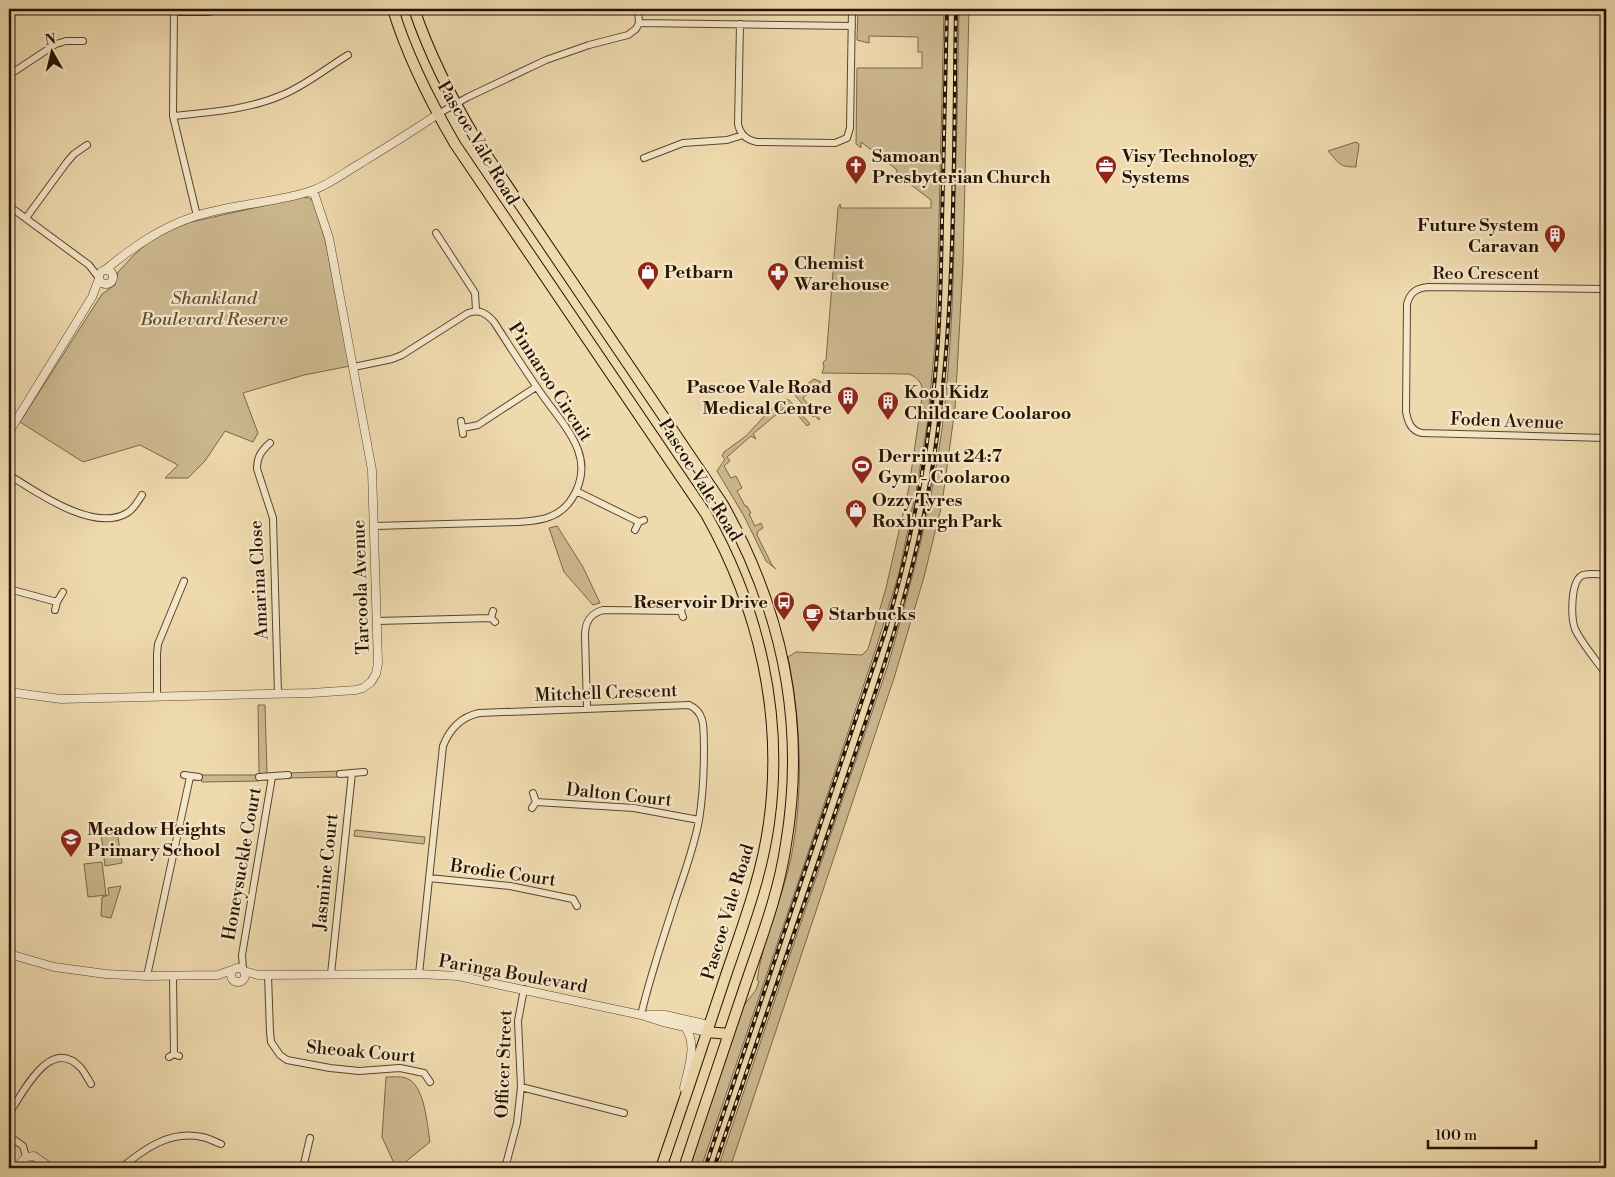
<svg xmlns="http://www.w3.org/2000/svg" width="1615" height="1177" font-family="'Libre Bodoni',serif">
<rect width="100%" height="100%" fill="#efdaae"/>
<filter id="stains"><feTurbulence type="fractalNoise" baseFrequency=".004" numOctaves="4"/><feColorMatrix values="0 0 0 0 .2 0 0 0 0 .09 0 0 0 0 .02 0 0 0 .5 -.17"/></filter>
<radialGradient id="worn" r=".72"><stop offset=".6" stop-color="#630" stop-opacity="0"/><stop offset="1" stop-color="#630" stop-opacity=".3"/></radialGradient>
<path fill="#cdb890" stroke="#7a6648" d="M858 9H944L938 264 935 344 927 425 917 486 899 573 877 645 804 865 701 1168H689L744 1005 756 990 759 981 757 980C763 938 782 900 791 858 804 792 801 723 788 657L796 652 862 655 868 649 886 588 909 487 923 390C921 382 917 377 909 374L822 373 824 367 823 362 826 360 838 208 840 204 841 208H931V200L898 175 896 169 861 142V148L856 144 857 68H922V52H918V37L869 36V43L857 40Z
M959 9H969L963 264 955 408 942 504 924 577 895 675 730 1168H718L888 665C910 588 931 510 942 429 952 350 954 270 955 191 957 130 958 69 959 9Z
M1356 142 1359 144C1359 152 1356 159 1356 167 1338 167 1339 163 1328 151Z
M303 197 309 198 313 201 325 239 350 366 304 375 243 393 258 433 253 442 225 431 205 461 188 478H165L178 465 140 445 83 462 20 422 102 294 115 285 118 272 134 255 151 240 171 229 191 222Z
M814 379 821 382 803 398 820 419 819 420 815 416 813 417 794 394Z
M785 399 789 400 810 424 807 426 792 408 787 411 784 408 753 434 756 439 751 436 727 457 730 461 724 466 731 478 736 476 742 488 737 491 745 506H747L751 513 749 514 755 526 761 523 763 528 758 531 757 535 772 565 776 569 766 561 744 516 717 471 725 459 722 456 724 452 746 436 769 411Z
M557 526 583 567 600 603 593 605 564 572 549 528Z
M258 705H265L267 773 262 777 259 772Z
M338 771 339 777 289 778V773Z
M199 775H259V781L202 782Z
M355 830 425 837 424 844 354 836Z
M117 831 122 863 105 866 101 833Z
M102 862 106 895 88 897 84 864Z
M121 886 111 918 101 916 102 897 109 895 108 888Z
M386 1077C392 1077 401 1076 406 1078 425 1084 427 1125 430 1142L404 1163H394L382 1137Z"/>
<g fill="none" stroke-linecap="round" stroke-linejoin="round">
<g stroke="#58452c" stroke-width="8">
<path id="minor" d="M174 9 173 116 197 216
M174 12H207L227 9
M639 23 852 26
M740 24 738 124C740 134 746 140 757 142L835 143 847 138 850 128 852 9
M9 75 56 44 66 41H83
M438 114 468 97 546 60 589 45 628 35 636 29 639 23 638 9
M173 116C210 112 248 110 282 95 303 87 328 67 348 55
M644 158 683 143 727 140 743 135
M9 206 89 265 99 278
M26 218 67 162 74 154 87 145
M436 233 475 293 476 310
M1606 289 1428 287C1417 288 1410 292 1407 304L1406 412C1408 422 1411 431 1422 433L1606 438
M354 367 392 359 402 355 468 313C480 309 486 313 494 322 510 347 526 372 543 396 555 413 571 431 578 450 588 476 574 508 549 517 539 521 529 521 519 522L374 526
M461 421 463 434
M463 428 478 425 536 387
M1606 438V415
M270 443C261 451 257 457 257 469L273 518 278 693
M9 475C36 492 94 533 127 513 134 509 138 501 142 495
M576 491 639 522
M635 530 639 522 644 520
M1606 575C1599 574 1590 573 1583 575 1570 580 1571 618 1575 629 1582 644 1597 661 1606 674
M9 589 57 602
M55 610 57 602 63 592
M493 611 491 618 495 622
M683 617 681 611 683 605
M377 621 491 618
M157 697V654L158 644 184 581
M587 708 585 636C585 623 589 614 603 610L681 611
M340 774 364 772
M184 775 199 777
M259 777 288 775
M533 793 536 802
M536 802 634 808 699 820
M532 808 536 802
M429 878 510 886 573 899
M573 899 577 906
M243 970 242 955 272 777
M331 974 352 773
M419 974 443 746C450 728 461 717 479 713L689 705C707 713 703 731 704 748 704 772 703 796 699 820 694 848 684 874 675 901 663 939 650 976 641 1015
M268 975 270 1032 271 1042 280 1055 287 1060 330 1068 359 1071 400 1068 424 1073 430 1082
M147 976 190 777
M173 976 174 1054
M169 1057 174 1054 179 1056
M521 1087 624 1113
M9 1113C24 1092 50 1035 81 1068 85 1073 88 1079 91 1084
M9 1136 23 1146 26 1157
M121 1168C144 1149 170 1130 202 1137 209 1138 215 1142 221 1144
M303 1168 310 1138
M505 1168 517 1123 521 1087 518 1021 524 989"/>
</g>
<g stroke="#58452c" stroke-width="9">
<path id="tertiary" d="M99 277a7 7 0 1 1 14 0a7 7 0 1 1-14 0Z
M105 270C133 247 161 227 196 216 233 204 274 203 311 191 329 185 345 172 361 163 387 147 413 131 438 114
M9 432 92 297 99 279
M9 692 61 699 311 693 356 690 363 688 371 682 376 674 378 663 372 470 329 238 313 190
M9 954 54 967 106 974 147 976 218 975 232 970
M231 975a7 7 0 1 1 14 0a7 7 0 1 1-14 0Z
M244 971 258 975 419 974 458 976 641 1015 663 1022 707 1032
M648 1015H665L709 1025
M684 1088C688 1069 698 1044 685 1027
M16 1168 26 1157 34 1156 51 1168"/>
</g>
<g stroke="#261300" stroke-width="12">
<path id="primary" d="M393 9C407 56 430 101 455 144L706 514C759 608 784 715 769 823 762 875 743 925 726 975 705 1039 683 1104 661 1168
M414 9C430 56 452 99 477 141L722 503C782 609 806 724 786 844 779 893 761 939 745 986 725 1046 704 1107 684 1168
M707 1032 729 1034"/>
</g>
<use href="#minor" stroke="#f5e7ca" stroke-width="6"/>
<use href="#tertiary" stroke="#f5e7ca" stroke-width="8"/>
<use href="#primary" stroke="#efdaae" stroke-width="10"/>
<g stroke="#261300" stroke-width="4">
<path id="rail" d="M705 1168 885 632C909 552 925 471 934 387 940 332 941 277 942 221 944 150 945 79 947 9
M714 1168C755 1047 797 926 838 804 873 700 910 596 929 488 957 330 953 168 956 9"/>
</g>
<use href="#rail" stroke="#f5e7ca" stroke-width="2" stroke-dasharray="5.5" stroke-linecap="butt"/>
</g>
<defs>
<g id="church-pin" transform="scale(1.125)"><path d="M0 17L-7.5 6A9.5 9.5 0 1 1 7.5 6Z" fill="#8f2418" stroke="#f5e7ca"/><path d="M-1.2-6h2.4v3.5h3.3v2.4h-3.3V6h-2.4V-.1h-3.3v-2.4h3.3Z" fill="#fff"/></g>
<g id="office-pin" transform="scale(1.125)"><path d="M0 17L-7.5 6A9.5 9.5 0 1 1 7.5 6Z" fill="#8f2418" stroke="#f5e7ca"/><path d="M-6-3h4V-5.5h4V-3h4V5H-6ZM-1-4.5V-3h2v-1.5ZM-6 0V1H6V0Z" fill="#fff"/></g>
<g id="building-pin" transform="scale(1.125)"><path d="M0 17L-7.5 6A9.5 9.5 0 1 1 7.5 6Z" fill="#8f2418" stroke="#f5e7ca"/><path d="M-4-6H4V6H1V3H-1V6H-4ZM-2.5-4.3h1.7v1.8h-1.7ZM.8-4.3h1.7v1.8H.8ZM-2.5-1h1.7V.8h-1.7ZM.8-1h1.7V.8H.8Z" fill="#fff"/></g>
<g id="shop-pin" transform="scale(1.125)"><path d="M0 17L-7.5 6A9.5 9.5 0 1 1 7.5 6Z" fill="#8f2418" stroke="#f5e7ca"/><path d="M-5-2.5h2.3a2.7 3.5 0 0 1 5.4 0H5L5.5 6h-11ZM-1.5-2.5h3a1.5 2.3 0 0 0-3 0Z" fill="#fff"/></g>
<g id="pharmacy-pin" transform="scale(1.125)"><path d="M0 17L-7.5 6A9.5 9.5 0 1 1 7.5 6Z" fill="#8f2418" stroke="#f5e7ca"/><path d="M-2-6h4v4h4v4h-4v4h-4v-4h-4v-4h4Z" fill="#fff"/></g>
<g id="stadium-pin" transform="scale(1.125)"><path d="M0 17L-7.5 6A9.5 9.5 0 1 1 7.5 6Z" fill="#8f2418" stroke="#f5e7ca"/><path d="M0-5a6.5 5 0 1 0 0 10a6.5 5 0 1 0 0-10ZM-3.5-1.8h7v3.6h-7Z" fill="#fff"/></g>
<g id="bus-pin" transform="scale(1.125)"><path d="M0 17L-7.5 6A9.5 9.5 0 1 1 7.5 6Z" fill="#8f2418" stroke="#f5e7ca"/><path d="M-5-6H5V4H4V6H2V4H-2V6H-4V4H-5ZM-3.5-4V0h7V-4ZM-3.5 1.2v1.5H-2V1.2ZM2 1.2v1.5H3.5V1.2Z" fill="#fff"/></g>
<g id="cafe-pin" transform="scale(1.125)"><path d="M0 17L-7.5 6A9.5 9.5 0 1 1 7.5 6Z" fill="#8f2418" stroke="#f5e7ca"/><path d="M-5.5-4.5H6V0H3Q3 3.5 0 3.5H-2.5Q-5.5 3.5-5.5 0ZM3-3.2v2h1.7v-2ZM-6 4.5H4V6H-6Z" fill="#fff"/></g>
<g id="school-pin" transform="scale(1.125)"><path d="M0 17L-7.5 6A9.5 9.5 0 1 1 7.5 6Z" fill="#8f2418" stroke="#f5e7ca"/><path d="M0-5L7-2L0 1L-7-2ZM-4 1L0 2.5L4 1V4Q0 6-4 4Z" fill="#fff"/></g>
</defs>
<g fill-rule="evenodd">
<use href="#church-pin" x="856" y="166"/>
<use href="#office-pin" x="1106" y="166"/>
<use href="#building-pin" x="1555" y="235"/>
<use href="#shop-pin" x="648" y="272"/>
<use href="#pharmacy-pin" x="778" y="273"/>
<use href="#building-pin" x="848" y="397"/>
<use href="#building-pin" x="888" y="402"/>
<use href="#stadium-pin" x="862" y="466"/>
<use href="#shop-pin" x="856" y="510"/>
<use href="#bus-pin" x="784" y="602"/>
<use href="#cafe-pin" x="813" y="614"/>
<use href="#school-pin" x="71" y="839"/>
</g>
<g text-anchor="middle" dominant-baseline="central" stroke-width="4.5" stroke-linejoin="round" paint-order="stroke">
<g font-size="18" fill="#261300" stroke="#f5e7ca">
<text transform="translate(478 143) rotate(59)">Pascoe Vale Road</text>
<text x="1486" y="273">Reo Crescent</text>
<text transform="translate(550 382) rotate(57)">Pinnaroo Circuit</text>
<text transform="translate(1507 421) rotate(2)">Foden Avenue</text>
<text transform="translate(700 480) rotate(58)">Pascoe Vale Road</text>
<text transform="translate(259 580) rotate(-93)">Amarina Close</text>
<text transform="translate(361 587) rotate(-92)">Tarcoola Avenue</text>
<text transform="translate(606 693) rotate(-2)">Mitchell Crescent</text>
<text transform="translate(619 795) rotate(6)">Dalton Court</text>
<text transform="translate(242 864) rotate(-80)">Honeysuckle Court</text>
<text transform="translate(326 872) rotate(-84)">Jasmine Court</text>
<text transform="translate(503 873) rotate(8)">Brodie Court</text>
<text transform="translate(728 912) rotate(-73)">Pascoe Vale Road</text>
<text transform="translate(513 974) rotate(10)">Paringa Boulevard</text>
<text transform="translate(361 1052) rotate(5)">Sheoak Court</text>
<text transform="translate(504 1064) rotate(-88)">Officer Street</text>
</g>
<g font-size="18" font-weight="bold" fill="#261300" stroke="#f5e7ca" text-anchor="start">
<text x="872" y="156">Samoan<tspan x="872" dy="21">Presbyterian Church</tspan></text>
<text x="1122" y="156">Visy Technology<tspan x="1122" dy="21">Systems</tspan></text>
<text x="1539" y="225" text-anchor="end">Future System<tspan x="1539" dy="21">Caravan</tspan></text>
<text x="794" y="263">Chemist<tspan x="794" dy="21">Warehouse</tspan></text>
<text x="664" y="272">Petbarn</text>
<text x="832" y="387" text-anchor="end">Pascoe Vale Road<tspan x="832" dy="21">Medical Centre</tspan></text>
<text x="904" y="392">Kool Kidz<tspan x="904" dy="21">Childcare Coolaroo</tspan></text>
<text x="878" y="456">Derrimut 24:7<tspan x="878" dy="21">Gym - Coolaroo</tspan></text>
<text x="872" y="500">Ozzy Tyres<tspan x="872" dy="21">Roxburgh Park</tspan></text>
<text x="768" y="602" text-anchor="end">Reservoir Drive</text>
<text x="829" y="614">Starbucks</text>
<text x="87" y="829">Meadow Heights<tspan x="87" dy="21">Primary School</tspan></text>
</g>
<g font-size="18" font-style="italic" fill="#604d32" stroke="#f5e7ca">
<text x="214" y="298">Shankland<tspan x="214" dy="21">Boulevard Reserve</tspan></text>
</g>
</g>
<rect width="1615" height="1177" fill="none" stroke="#efdaae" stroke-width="30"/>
<rect x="10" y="10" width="1595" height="1157" fill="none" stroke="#261300" stroke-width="2.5"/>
<rect x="15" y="15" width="1585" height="1147" fill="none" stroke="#261300"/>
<g transform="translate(52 52) rotate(352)" stroke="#f5e7ca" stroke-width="4" paint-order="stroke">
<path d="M0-4L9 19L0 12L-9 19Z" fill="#261300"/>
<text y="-8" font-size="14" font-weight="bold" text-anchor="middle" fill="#261300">N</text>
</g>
<path d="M1428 1140v8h108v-8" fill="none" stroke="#261300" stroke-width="2.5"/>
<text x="1435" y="1140" font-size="15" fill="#261300" stroke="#f5e7ca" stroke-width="4" paint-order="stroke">100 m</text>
<rect width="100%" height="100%" filter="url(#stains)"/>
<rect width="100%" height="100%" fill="url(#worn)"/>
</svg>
